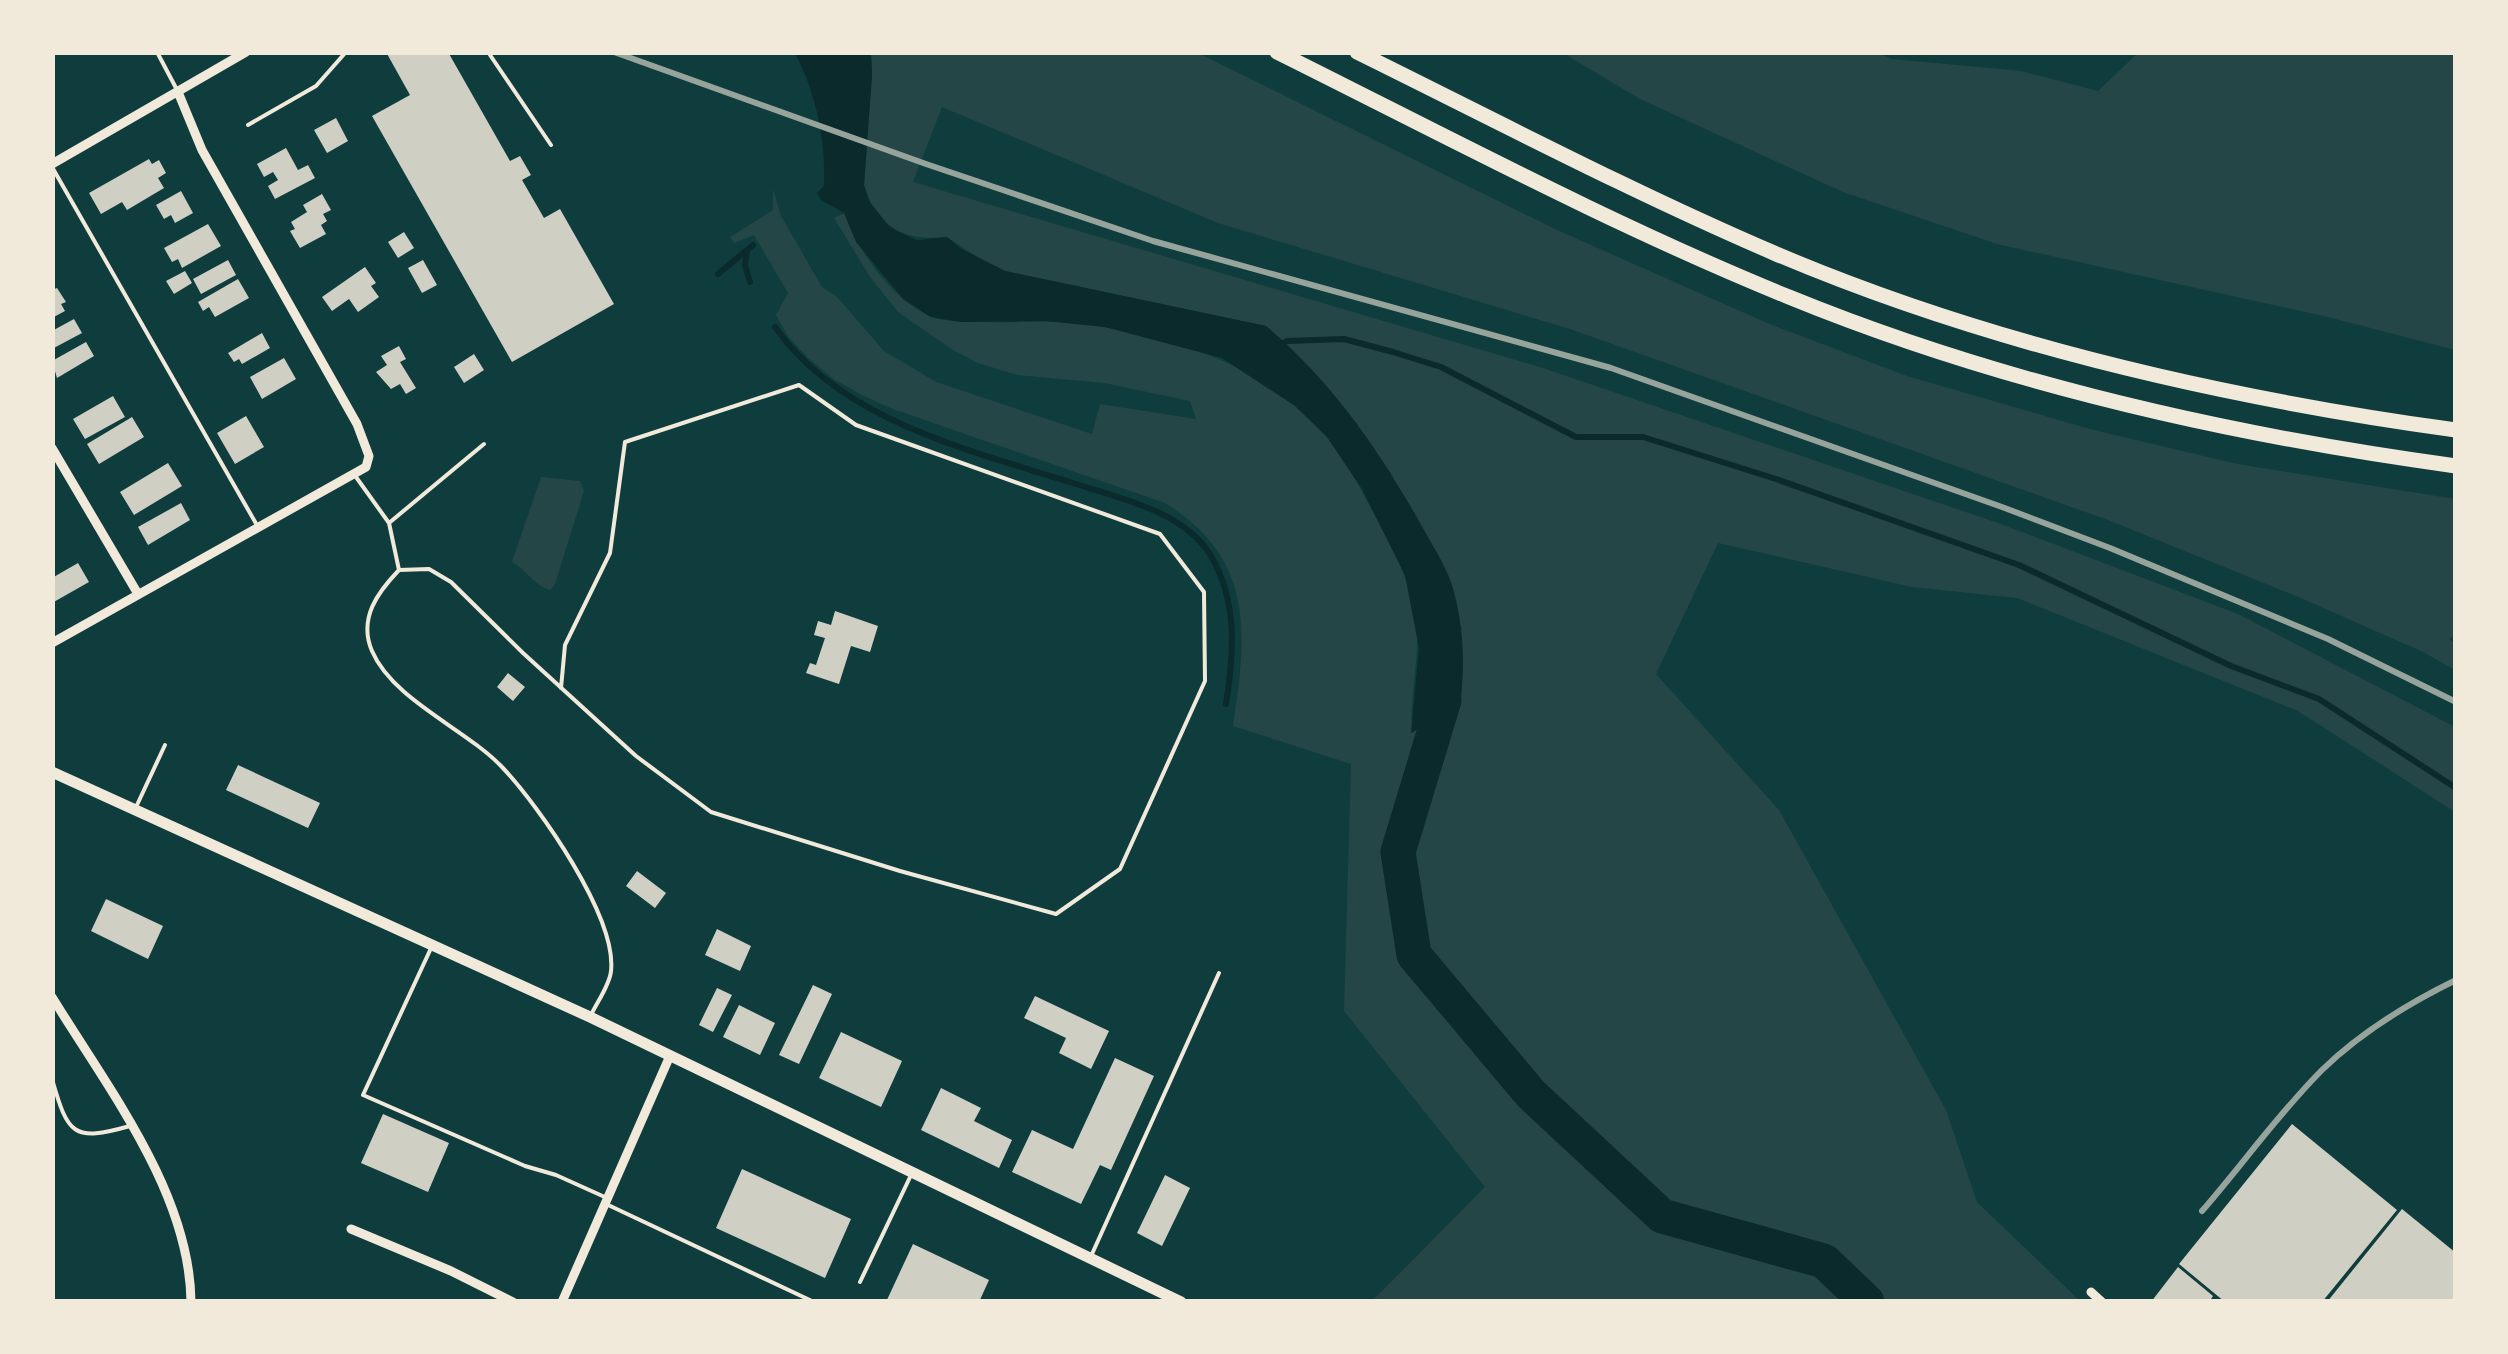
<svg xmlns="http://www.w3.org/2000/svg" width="2508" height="1354" font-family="'Space Grotesk',sans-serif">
<rect width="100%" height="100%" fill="#0f3d3e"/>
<path fill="#244646" d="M871 53H1198L1555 229 1767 323 1907 376 2090 429 2237 464 2455 499 2456 635 2449 639 2455 643V670L2423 652 2301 598 2108 520 1570 329 1218 223 942 107 913 182 1543 368 2001 524 2238 614 2455 727V812L2298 711 2017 598 1912 587 1718 543 1656 674 1779 810 1946 1110 1977 1202 2080 1301H1372L1485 1187 1344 1011 1351 764 1233 726C1247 633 1255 559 1165 503L893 409 864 396 835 380 808 358 788 336 776 315 788 293 754 235 734 243 730 237 773 210V189L781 216 822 287 837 297 884 351 936 382 1092 434 1100 404 1196 419 1190 401 1104 383 1017 375 978 363 953 350 898 312 870 277 834 218 845 213C859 253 890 296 929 316 951 327 1039 319 1071 323 1162 332 1268 364 1327 437 1348 463 1363 493 1378 522 1393 551 1409 579 1415 612 1422 653 1409 692 1412 732L1462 628 1266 326 1005 271 977 257 947 237C904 241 878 229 864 185L872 75Z
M1563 53H1878L1892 59 2021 71 2098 91 2138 53H2455V350L2328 317 1997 244 1843 192 1640 99Z
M541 477 580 481 584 491 555 584 550 590C534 586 527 570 512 562Z"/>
<path fill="#0a2a2b" d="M795 53H871L872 75 864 185 869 201 888 225 899 232 917 240 947 237 960 248 1005 271 1266 326C1333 382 1382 454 1424 530 1435 550 1449 571 1454 592 1464 630 1465 667 1460 706L1411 733 1419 648 1405 575 1362 489 1327 437 1295 406 1222 358 1105 327 1045 321 961 322 931 317 903 299 856 242 844 213 821 200 817 193 824 186C826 140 816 93 795 53Z"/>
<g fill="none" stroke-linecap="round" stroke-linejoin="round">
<path stroke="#0a2a2b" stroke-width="6" d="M747 250 745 265 750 282
M718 274 753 245
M775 327C841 421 969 450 1073 483 1119 498 1184 511 1211 556 1238 602 1234 654 1226 704
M1280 345 1287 341 1344 339 1393 352 1441 367 1576 437H1643L1776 479 2019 565 2231 666 2319 699 2456 788"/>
<path stroke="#0a2a2b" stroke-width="35" d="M1441 673 1444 700 1398 852 1414 955 1531 1094 1662 1216 1824 1261 1867 1302"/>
</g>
<path fill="#cfcfc3" d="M386 52H448L510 161 520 156 531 175 522 180 544 218 560 209 614 304 512 362 372 116 410 95Z
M336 118 348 141 327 153 314 130Z
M286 148 298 170 308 165 315 178 275 199 268 186 278 180 273 172 264 177 257 164Z
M149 159 152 164 159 160 166 173 158 178 164 188 127 210 122 202 101 214 89 193Z
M181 191 193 213 175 223 171 215 164 219 156 205Z
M322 194 331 210 323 214 327 221 321 225 326 234 300 248 290 231 295 229 291 222 307 212 303 205Z
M208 224 221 246 182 268 178 259 172 262 164 248Z
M404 232 414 248 398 258 388 242Z
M228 260 236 275 201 294 193 279Z
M423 260 437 285 422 293 408 268Z
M365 267 376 283 371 286 379 297 358 312 349 299 332 311 322 297Z
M185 271 192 283 174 294 166 281Z
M238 279 249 298 215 317 209 307 203 311 198 302Z
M57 288 66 302 61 304 65 311 52 318V290Z
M74 319 82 333 52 349V331Z
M262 333 270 348 242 364 239 359 234 362 228 353Z
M86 342 94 356 57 378 52 361Z
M399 346 406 359 400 362 416 388 406 394 400 384 391 389 376 372 387 365 381 356Z
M474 354 484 370 464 383 454 367Z
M284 358 296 379 262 399 250 377Z
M113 396 125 417 85 439 73 419Z
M246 416 264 447 235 464 217 433Z
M132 417 144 437 99 464 87 444Z
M168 463 182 486 134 515 120 492Z
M181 503 190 520 148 545 138 527Z
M78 563 89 582 52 603V578Z
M835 611 878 626 870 652 851 646 839 684 806 673 810 663 816 665 825 638 814 635 818 621 831 625Z
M508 673 525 687 513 701 497 687Z
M238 765 320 803 308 828 226 790Z
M637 871 666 893 655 908 626 886Z
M106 899 163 926 148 959 91 931Z
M717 929 751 946 740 971 705 955Z
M813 985 832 994 799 1064 779 1055Z
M717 988 732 995 713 1032 699 1025Z
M1035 996 1109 1031 1091 1069 1059 1053 1066 1038 1024 1018Z
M739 1005 775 1023 760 1055 723 1037Z
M841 1032 902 1061 881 1107 819 1078Z
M1115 1058 1154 1076 1111 1170 1100 1165 1081 1204 1012 1172 1032 1130 1073 1149Z
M941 1088 981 1108 974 1121 1012 1140 999 1168 921 1130Z
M383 1114 449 1143 428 1192 361 1163Z
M2292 1124 2397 1210 2322 1302H2225L2179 1264Z
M742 1169 851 1219 825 1278 716 1228Z
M1165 1175 1190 1188 1162 1246 1137 1233Z
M2402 1209 2456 1253V1302H2327Z
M913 1244 989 1280 979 1302H886Z
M2178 1267 2213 1296 2209 1302H2151Z"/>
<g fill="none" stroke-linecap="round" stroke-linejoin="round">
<path stroke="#f1e9da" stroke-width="4" d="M157 52 176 88
M488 52 551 145
M248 125 316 86 346 52
M52 167 258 527
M356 477 389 523 399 570
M389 523 484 444
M561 688 565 645 610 553 625 442 799 385 856 425 1160 534 1204 592 1205 681 1120 869 1056 914 900 871 711 812 636 756 523 653 451 582 429 569 399 570C378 592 358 618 372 651 393 700 466 729 502 767 539 806 617 917 611 971 610 984 598 1001 592 1013
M137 805 165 745
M432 946 363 1095 525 1166 556 1175 607 1198
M52 1079C68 1135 73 1142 130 1126
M606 1204 814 1302
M1092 1254 1219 973
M860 1282 912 1173"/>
<path stroke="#f1e9da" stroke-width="9" d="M52 164 246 52
M52 448 138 594
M52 643 366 467 369 456 357 424 202 150 178 92
M52 997C107 1087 190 1193 191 1302
M351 1229 451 1271 513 1302
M2091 1292 2102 1302
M562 1302 669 1058"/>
<path stroke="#f1e9da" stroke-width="11" d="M52 772 590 1017 1181 1302"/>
<path stroke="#f1e9da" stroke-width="15" d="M1277 52C1446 136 1614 226 1789 297 2002 384 2228 435 2456 466
M1357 52C1495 120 1632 192 1774 253 1990 345 2223 398 2456 430"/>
<path stroke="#97a49c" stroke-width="6" d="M614 52 926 164 1153 241 1611 368 2002 507 2110 548 2328 639 2456 702
M2202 1211C2242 1165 2279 1113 2322 1070 2361 1032 2407 1004 2456 980"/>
</g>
<rect width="2508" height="1354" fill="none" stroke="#f1e9da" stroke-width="110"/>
</svg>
